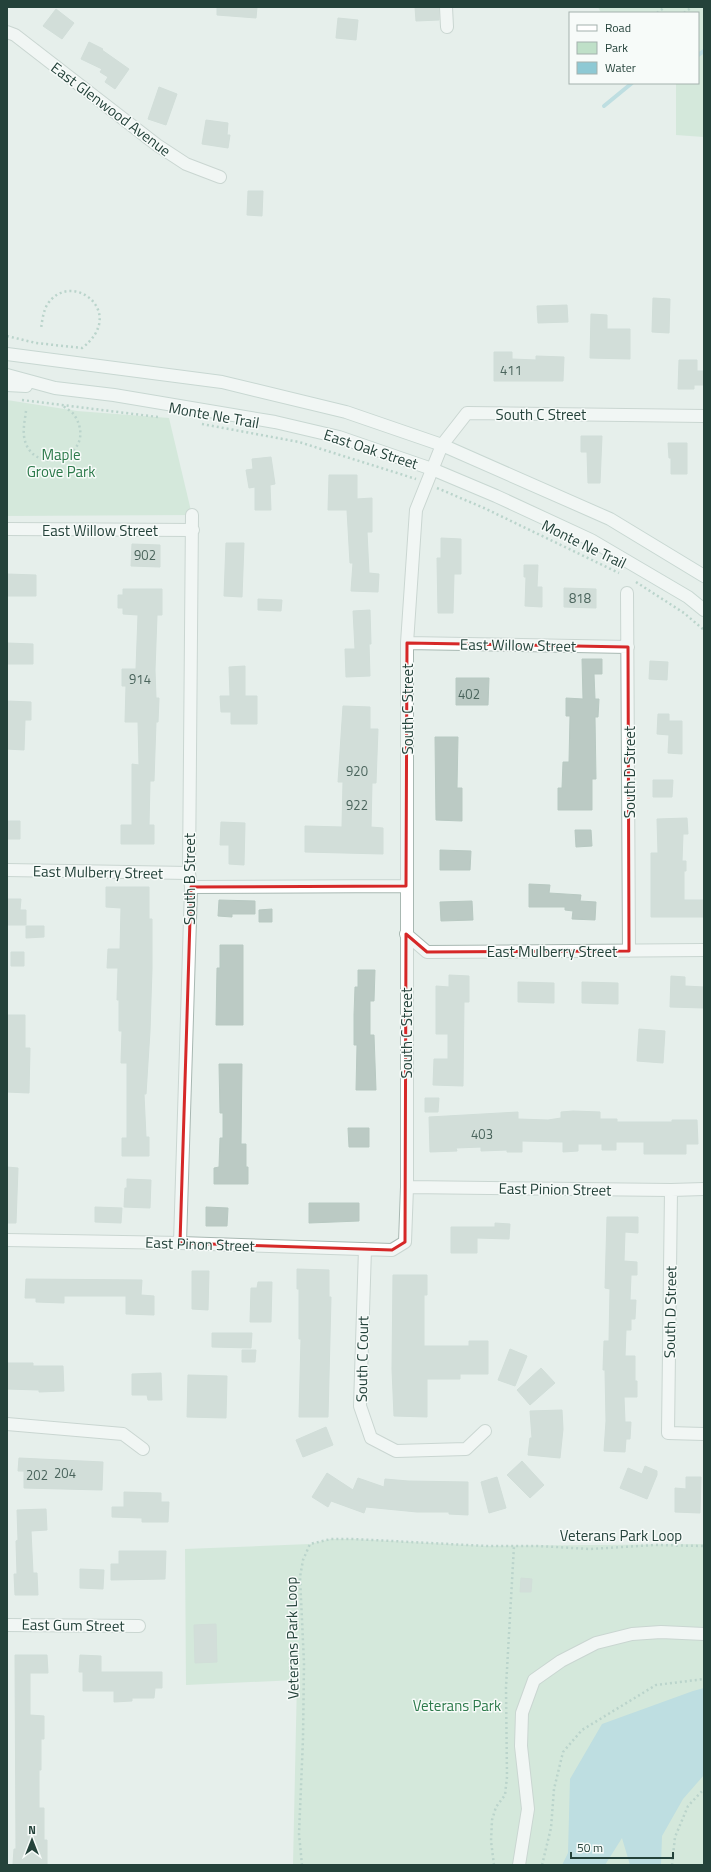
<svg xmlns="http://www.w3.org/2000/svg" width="711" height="1872" font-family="'Titillium Web',sans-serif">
<rect width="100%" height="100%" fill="#e6efeb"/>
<path fill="#bfe0c8" d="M598 7H704V137L676 135V83H698V13H601Z
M7 400 77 411 169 418 192 515 7 516Z
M331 1539H353L487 1546 704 1544V1865H293L297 1680 186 1685 185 1549 310 1544Z"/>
<path fill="#8ec9d4" d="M704 1688V1775L683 1799 662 1836 661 1865H630L622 1838 605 1865H562L568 1853 570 1779 602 1724 693 1691Z"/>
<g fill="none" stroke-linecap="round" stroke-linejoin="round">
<path stroke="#8ec9d4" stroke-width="4" d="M698 55 704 51
M604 106 632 83"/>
</g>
<path fill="#bbcac4" stroke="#b8c9c2" d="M217 7H257L256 18 217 15Z
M415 7H439V20L416 21Z
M56 9 74 23 62 39 43 26Z
M338 18 358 20 356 40 336 38Z
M89 42 103 49 102 50 129 69 115 89 105 82 108 77 100 72 102 69 81 59Z
M159 87 177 94 166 125 148 119Z
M206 120 228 123 227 135H230L228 148 202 144Z
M248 191H263L262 216 247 215Z
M653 298 670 299 669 333 652 332Z
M567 305 568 322 538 323 537 306Z
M591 314 607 315V329H630V359L590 358Z
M494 352H512V359L536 360V356L564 357 563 381H494Z
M679 360H697V371H704V385H694V389H678Z
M581 436H602L600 483H588L587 452H581Z
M668 443H687V474H671V458H669Z
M271 457 275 484 270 485 271 510H255V487L249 488 246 470 253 469 252 459Z
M329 475H357V499L372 498V532H367L369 573 379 574 378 592 351 591 353 563H350L347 510H328Z
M441 538 461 539V574H454L453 613H438L437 558H441Z
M226 543H244L242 597 224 596Z
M132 544 160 545V567L131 566Z
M524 565H538L537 587H542V607L525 606 526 577H524Z
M7 574 36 575V596H7Z
M564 588 596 589V608L564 607Z
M123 589H162V615H157L155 670 156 698H159L158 722H156L154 781H150L149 825H154V844H121V825H132V764L139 765 138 722H125L126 686H122V669H136L138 615 123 614V608H118V595H123Z
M258 599 282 600 281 611 258 610Z
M370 610 371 644H369L370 676 346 677 345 649H355L353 611Z
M7 643 33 644V664H7Z
M582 659H602V674H594L595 699H599L598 717H595L596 779H592V810H558V788H562L563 762H569L570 716H566V698L583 699Z
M650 661 668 662 667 680 649 679Z
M245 666V696H257V724H231V712H221L220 696H230L229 667Z
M456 678H489L488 705H456Z
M7 701 31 702V720H25L24 750 7 749Z
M343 706 370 707V729H378L376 783H372L371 827 383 828V854L305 852V826L342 827 343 782H338Z
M658 714H669V721H682V754L668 753 669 735 657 734Z
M435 737H458L457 788H462V821L436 820Z
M653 780H673L672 797H653Z
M687 818 688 834H683L682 861H686V871H684V900H704V917H651V853H658L657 819Z
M7 821H20V839H7Z
M221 822 245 823 244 865 229 864V845H220Z
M575 830H591L592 846 576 847Z
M440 850 471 851 470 870H440Z
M529 884 550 885 549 893 581 895 580 901 596 902 595 920 572 919 573 911 565 910V907H529Z
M106 887H149V919H152V969L150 1031 146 1094H144L146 1137H149V1156H122V1138H127V1063H121L122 1031H119V1000H117L118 968H107L108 949H120L121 908 106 907Z
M7 899H21L20 910H26V925H7Z
M219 900 255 901V914H232V917L218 916Z
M472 901 473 920 441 921 440 902Z
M272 909V922H259V910Z
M26 926H44V937L26 938Z
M220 945H243V1025H216L217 968H220Z
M11 952H24V966H11Z
M358 970H375L374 1001H370V1035H374L376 1090H356L357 1045H354V1015L355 987H358Z
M449 975 469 976V1002H464L463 1086 433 1085 434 1059H448V1034H436V986L449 987Z
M671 976 685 977V986L704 987V1008L670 1007Z
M518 982 554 983V1003L518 1002Z
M582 982 618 983V1004L582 1003Z
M7 1015H25V1048H30L29 1093 7 1092Z
M639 1029 665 1031 663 1063 637 1061Z
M219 1064H242L241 1144H246V1167H248V1184H214V1168L219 1167 220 1138H223V1113H220Z
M425 1098H439L438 1112H425Z
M573 1111 600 1112V1119H617V1122H672V1120H697L698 1144H686V1154H644V1142H616V1150H602V1144H578V1151L563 1152V1142L522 1141V1152H507V1150L481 1151V1147L456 1148 457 1151 430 1152 429 1117 518 1112V1119L548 1120 561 1118V1112Z
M348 1128H369V1147H349Z
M7 1167 18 1168 16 1223H7Z
M127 1179 151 1180 150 1208 124 1207 125 1188H127Z
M309 1203H359V1221L309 1223Z
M95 1207 122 1208 121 1223 95 1222Z
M206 1207 228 1208 227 1226H206Z
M607 1217H638V1233L625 1232 624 1261 637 1262V1275H631L630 1300H636L635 1319H631V1330H626L625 1356H635V1381H637V1397H624L625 1422H631L630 1439H626L625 1452 604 1451 606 1421 605 1370H603L604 1341H609L610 1289 605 1288Z
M495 1223 510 1224 509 1239 477 1238V1253H451V1227H495Z
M297 1269 329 1270V1297H331L328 1417H299L301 1339H299V1289H297Z
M192 1271H209L208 1310 192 1309Z
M393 1275H427V1295H424V1346H469V1341H488V1374H460V1379H427V1417L394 1416 392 1369Z
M26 1279 142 1280 141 1295 154 1296V1315L126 1314V1296H64V1303L36 1302V1298H25Z
M258 1282H272L271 1322H250L251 1288H257Z
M212 1333H252L251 1348 212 1347Z
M510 1349 527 1356 515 1386 498 1380Z
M242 1350H256L255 1362H242Z
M7 1363H33V1366H63L64 1391 39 1392V1390L7 1389Z
M541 1368 555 1383 530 1405 517 1390Z
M161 1373 162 1400H148L147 1395H132V1374Z
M188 1375 227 1376 226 1418 187 1417Z
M562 1410 563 1429 560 1458 528 1455 530 1438H532L530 1411Z
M326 1427 333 1445 303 1457 296 1440Z
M19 1458 103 1462 102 1490 24 1488V1471H18Z
M522 1461 544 1485 530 1498 507 1475Z
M645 1466 657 1471V1475L647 1499 620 1488 628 1468 642 1474Z
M327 1473 353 1490 358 1478 384 1487 385 1479 408 1481 468 1482V1515L449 1514V1512H417L366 1507 364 1513 331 1501 328 1507 312 1497Z
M497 1477 506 1508 489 1513 481 1482Z
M686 1477H701L700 1513 675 1512V1488L686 1489Z
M124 1492 161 1493V1502H169L168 1522H142V1518L112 1517V1507H124Z
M46 1509 47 1530 31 1531 33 1573H37L38 1595H15L14 1574H17L16 1541 18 1540 17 1510Z
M119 1551H166L165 1579 111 1580V1564H119Z
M80 1569 104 1570 103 1589 80 1588Z
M521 1578 532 1579 531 1592H520Z
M216 1624 217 1662 195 1663 194 1625Z
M15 1655H47L48 1673H30V1715L44 1716V1739H41V1770H39V1808H44V1840H47V1864H13L14 1849H16Z
M80 1655 101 1656V1672H162V1688H155L154 1698H132V1701L114 1702V1691H83V1672H79Z"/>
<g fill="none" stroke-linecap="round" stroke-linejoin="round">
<g stroke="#a8b8b2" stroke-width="14">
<path id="street" d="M446 7 447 27
M7 32 15 35 157 145 186 164 220 177
M7 529 193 530
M627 593 629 951
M407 643 628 647
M7 870 189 873
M191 887 406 886
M406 934 427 952 704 950
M407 1187 671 1190 704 1189
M671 1190 668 1433 704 1434
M7 1240 180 1243 392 1250 405 1242 407 1187V643L416 510 442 445 467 413 704 416
M180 1243 191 887 189 873 192 515
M365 1249 360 1406 371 1438 396 1451 466 1449 485 1431
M7 1424 123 1434 143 1449
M7 1625 139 1626
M519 1865 528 1809 521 1746 522 1713 534 1680 561 1661 596 1643 632 1634 661 1632 704 1634"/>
</g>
<g stroke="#a4bbb3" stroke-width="14">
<path id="secondary" d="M7 354 222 382 346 412 442 445 610 519 704 576
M7 375 55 388 114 395 275 422 339 437 432 469 496 496 591 540 688 597 704 610
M7 385 26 386"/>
</g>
<path stroke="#86b3a5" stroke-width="2.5" stroke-dasharray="2 3" stroke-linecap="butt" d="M657 13 665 7
M684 13 692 7
M7 336 36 343 82 348C129 312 70 268 47 305 43 312 42 322 41 329
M22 400 158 417
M26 411C25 419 23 428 24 436 30 480 100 458 75 416 73 412 67 409 63 406
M202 424 299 442 416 479
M437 488 484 508 619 573
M636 582 684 613 704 630
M302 1865 299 1834 303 1739 304 1663 300 1577 303 1560 310 1544 331 1539H353L487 1546H539L590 1549 655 1545 704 1546
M494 1865 491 1841 492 1820 496 1807 505 1795 507 1777 506 1687 514 1546
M542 1865 551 1828 554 1789 563 1752 582 1730 656 1685 704 1679
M672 1865 675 1837 688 1806 704 1789"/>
<use href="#street" stroke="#fff" stroke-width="12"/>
<use href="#secondary" stroke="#fff" stroke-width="12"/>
</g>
<path d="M0 0H711V1872H0ZM407 643 628 647 629 951 427 952 406 934 405 1242 392 1250 180 1243 191 887 406 886Z" fill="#e6efeb" fill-opacity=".55" fill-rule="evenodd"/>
<path fill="none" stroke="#d62828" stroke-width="3" stroke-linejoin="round" d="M407 643 628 647 629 951 427 952 406 934 405 1242 392 1250 180 1243 191 887 406 886Z"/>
<g text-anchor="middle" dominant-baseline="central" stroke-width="3" stroke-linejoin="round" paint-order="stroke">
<g font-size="13" fill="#4a645c">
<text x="511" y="370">411</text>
<text x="145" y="555">902</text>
<text x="580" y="598">818</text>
<text x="140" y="679">914</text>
<text x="469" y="694">402</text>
<text x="357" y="771">920</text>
<text x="357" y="805">922</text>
<text x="482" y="1134">403</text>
<text x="65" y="1473">204</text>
<text x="37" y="1475">202</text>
</g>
<g font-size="15" fill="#24423a" stroke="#f7fbf9">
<text transform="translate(111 109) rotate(37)">East Glenwood Avenue</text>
<text x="541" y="414">South C Street</text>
<text transform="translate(214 415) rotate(10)">Monte Ne Trail</text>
<text transform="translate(371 449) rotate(18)">East Oak Street</text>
<text x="100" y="530">East Willow Street</text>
<text transform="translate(584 544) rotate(26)">Monte Ne Trail</text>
<text transform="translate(518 645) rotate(1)">East Willow Street</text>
<text transform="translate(407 709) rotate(-90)">South C Street</text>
<text transform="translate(629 772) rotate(-90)">South D Street</text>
<text transform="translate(98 872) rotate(1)">East Mulberry Street</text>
<text transform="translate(189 879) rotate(-90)">South B Street</text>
<text x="552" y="951">East Mulberry Street</text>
<text transform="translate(406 1033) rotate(-90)">South C Street</text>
<text transform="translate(555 1189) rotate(1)">East Pinion Street</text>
<text transform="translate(200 1244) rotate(2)">East Pinon Street</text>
<text transform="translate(670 1312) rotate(-89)">South D Street</text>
<text transform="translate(362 1359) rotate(-89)">South C Court</text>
<text x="621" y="1535">Veterans Park Loop</text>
<text transform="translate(73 1625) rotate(1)">East Gum Street</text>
<text transform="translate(292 1638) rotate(-91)">Veterans Park Loop</text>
</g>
<g font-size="15" fill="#2d7a4b" stroke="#f7fbf9">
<text x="61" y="454">Maple<tspan x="61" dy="17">Grove Park</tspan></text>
<text x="457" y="1705">Veterans Park</text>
</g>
</g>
<rect width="711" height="1872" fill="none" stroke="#24423a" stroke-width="16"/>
<rect x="569" y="12" width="130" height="72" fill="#f7fbf9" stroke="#a3b1ad"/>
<rect x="577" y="25" width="20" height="6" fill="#ffffff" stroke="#a3b1ad"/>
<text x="605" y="32" font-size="12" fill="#24423a">Road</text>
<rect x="577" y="42" width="20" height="12" fill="#bfe0c8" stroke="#a3b1ad"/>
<text x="605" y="52" font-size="12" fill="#24423a">Park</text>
<rect x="577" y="62" width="20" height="12" fill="#8ec9d4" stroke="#a3b1ad"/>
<text x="605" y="72" font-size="12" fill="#24423a">Water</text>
<g transform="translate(32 1840)" stroke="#f7fbf9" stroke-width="3" paint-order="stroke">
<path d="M0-3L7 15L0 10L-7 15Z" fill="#24423a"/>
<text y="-6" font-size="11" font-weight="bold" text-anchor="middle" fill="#24423a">N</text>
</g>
<path d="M571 1852v6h102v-6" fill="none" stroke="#24423a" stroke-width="2"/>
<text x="577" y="1852" font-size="12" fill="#24423a" stroke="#f7fbf9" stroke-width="3" paint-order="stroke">50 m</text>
</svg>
